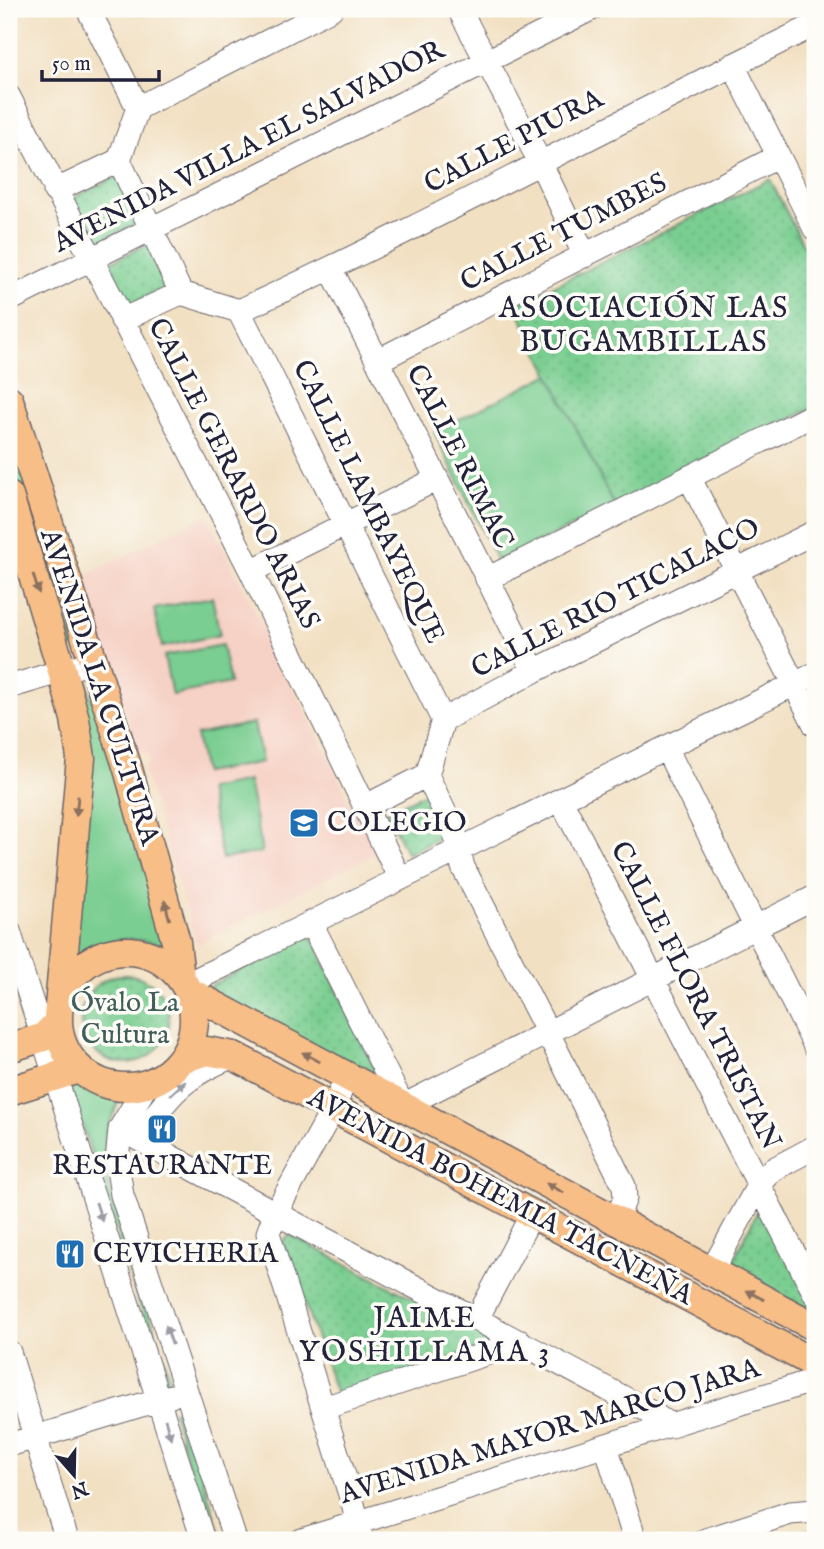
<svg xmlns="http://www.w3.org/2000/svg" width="824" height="1549" font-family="'IM FELL English',serif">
<defs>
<pattern id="park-dots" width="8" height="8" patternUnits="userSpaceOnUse" patternTransform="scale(1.75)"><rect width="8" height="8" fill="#7ace91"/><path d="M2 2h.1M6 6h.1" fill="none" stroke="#69b17e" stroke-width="1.8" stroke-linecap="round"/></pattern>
</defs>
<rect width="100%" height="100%" fill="#fdfcf7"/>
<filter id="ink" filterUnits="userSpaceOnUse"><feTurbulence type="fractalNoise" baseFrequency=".0143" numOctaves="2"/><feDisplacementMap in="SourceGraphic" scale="14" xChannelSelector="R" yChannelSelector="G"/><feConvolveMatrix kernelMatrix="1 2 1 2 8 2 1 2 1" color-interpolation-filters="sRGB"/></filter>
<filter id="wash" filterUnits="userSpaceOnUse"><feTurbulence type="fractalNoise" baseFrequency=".00686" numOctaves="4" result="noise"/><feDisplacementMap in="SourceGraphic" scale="28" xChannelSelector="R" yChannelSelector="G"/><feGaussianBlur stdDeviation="1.57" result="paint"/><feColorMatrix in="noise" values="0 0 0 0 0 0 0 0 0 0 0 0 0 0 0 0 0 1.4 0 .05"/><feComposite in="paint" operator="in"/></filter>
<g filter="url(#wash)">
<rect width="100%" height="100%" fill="#f2e0c2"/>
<path fill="#f6d1c5" d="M207 515 376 853 197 944 143 769 149 764 148 759 146 754 138 751 80 578Z"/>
<path fill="#7ace91" stroke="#4e7866" stroke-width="2" d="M550 374 615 507 497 561 434 432Z
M25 473 75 646 62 650 12 476Z
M212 597 220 635 162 647 154 609Z
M222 645 230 683 172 695 164 656Z
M80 676 86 681 170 947C125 934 113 937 73 958L76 678Z
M254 723 262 762 204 773 196 735Z
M248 781 262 852 222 859 208 789Z
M68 1081 95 1094 116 1097 119 1101 106 1132 105 1174 170 1379 165 1384Z
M177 1410 182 1411 222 1540H210L173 1411Z"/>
<path fill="url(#park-dots)" stroke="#4e7866" stroke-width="2" d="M118 176 142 221 93 245 71 199Z
M770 179 815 268V407L615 507 515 305Z
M150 243 170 285 128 306 107 264Z
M429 791 449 833 407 854 386 812Z
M301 937 313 938 385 1091 207 988Z
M81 1019a44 44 0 1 1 88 0a44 44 0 1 1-88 0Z
M757 1212 765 1213 811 1305 808 1312 730 1268Z
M290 1235 497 1342 337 1397 283 1241Z
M815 1530V1540H762L780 1534Z"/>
</g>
<g filter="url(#ink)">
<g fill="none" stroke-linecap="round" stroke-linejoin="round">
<g stroke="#6b646a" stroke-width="25">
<path id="minor" d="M88 9 138 108
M459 9 540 162 585 256
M733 65 815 229
M9 97 251 571 400 879
M138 108 331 9
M119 160 181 293
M119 160 138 108
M55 191 119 160
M331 269 534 671
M9 300 591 9
M239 311C434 222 622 118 815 25
M239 311 443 720
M122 320 181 293 239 311
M377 361 777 157
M689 477 815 725
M251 571 437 479
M487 579 815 414
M9 687 92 662
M443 720 427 775 455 834 463 867 548 1033 624 1186 625 1198 616 1221
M443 720 534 671 815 532
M666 748 815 1046
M561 800 815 1294
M364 807 427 775
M311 923 403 1106 815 897
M9 931 203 1540
M185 985 815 674
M347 1076 333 1109 275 1214 268 1233 353 1504 362 1540
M147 1084 120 1129 117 1162 122 1195 235 1540
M120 1129C296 1226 475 1317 652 1413L671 1426
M138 1139C167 1097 184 1075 234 1056
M711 1272 759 1184 772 1170 815 1147
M477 1319 532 1214
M9 1352 67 1540
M324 1408 521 1342
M9 1445 171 1396
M606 1446 635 1540
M302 1540 815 1380
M706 1540 790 1513 815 1511"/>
</g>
<g stroke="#6b646a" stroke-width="31">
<path id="major" d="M9 400 128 769 176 942 180 977
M9 496 62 671 75 719 81 758 59 1007
M58 1019a68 68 0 1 1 136 0a68 68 0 1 1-136 0Z
M188 991 815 1327
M9 1048 44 1037 58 1022
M181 1059 207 1051 234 1056 815 1364
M9 1091 79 1069"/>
</g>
<use href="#minor" stroke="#fff" stroke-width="23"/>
<use href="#major" stroke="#f7be87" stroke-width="28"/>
</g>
<defs><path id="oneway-solid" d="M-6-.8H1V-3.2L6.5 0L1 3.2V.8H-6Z" transform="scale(1.75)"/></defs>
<g fill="#8c7061">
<use href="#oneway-solid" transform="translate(36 584) rotate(73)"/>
<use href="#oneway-solid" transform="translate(77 806) rotate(96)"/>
<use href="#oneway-solid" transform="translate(167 910) rotate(-105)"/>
<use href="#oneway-solid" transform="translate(311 1057) rotate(-152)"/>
<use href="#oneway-solid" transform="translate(555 1188) rotate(-152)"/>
<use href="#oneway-solid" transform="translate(755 1295) rotate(-152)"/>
</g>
<g fill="#9c9ca7">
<use href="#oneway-solid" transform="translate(178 1088) rotate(-42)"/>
<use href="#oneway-solid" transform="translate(99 1212) rotate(72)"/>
<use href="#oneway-solid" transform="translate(169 1335) rotate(-109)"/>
<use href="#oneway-solid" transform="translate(168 1429) rotate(73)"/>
</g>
</g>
<defs>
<g id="university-square" transform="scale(1.575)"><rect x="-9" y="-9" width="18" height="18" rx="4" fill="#1f6fb2" stroke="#fdfcf7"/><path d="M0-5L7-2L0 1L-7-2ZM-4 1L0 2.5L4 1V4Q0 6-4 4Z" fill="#fff"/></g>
<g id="restaurant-square" transform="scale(1.575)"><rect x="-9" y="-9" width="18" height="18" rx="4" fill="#1f6fb2" stroke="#fdfcf7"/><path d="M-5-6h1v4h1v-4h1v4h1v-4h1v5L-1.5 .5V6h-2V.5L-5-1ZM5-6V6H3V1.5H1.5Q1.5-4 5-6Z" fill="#fff"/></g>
</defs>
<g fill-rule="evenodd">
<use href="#university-square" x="304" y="823"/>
<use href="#restaurant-square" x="162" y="1129"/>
<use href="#restaurant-square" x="70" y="1254"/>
</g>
<g text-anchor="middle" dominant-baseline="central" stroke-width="7" stroke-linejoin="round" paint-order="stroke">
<g font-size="28" fill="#22223b" stroke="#fdfcf7">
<text transform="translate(514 142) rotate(-27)">CALLE PIURA</text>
<text transform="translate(249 147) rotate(-27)">AVENIDA VILLA EL SALVADOR</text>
<text transform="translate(564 233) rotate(-27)">CALLE TUMBES</text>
<text transform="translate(459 457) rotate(63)">CALLE RIMAC</text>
<text transform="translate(233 474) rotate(63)">CALLE GERARDO ARIAS</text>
<text transform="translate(368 502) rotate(64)">CALLE LAMBAYEQUE</text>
<text transform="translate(616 599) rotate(-27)">CALLE RIO TICALACO</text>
<text transform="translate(99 687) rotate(72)">AVENIDA LA CULTURA</text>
<text transform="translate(695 996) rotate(63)">CALLE FLORA TRISTAN</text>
<text transform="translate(500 1197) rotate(28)">AVENIDA BOHEMIA TACNEÑA</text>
<text transform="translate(550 1432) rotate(-17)">AVENIDA MAYOR MARCO JARA</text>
</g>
<g font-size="28" fill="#22223b" stroke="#fdfcf7" text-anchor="start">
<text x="327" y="823">COLEGIO</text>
<text x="162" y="1166" text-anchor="middle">RESTAURANTE</text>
<text x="93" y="1254">CEVICHERIA</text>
</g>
<g font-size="28" fill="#415e59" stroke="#fdfcf7">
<text x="125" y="1003">Óvalo La<tspan x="125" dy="32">Cultura</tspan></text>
</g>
<g font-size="30" letter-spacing="2" fill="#22223b" stroke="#fdfcf7">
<text x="644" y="309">ASOCIACIÓN LAS<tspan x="644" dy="34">BUGAMBILLAS</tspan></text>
<text x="425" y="1319">JAIME<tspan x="425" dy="34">YOSHILLAMA 3</tspan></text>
</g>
</g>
<rect width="824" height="1549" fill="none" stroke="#fdfcf7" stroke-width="35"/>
<g transform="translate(74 1475) rotate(160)" stroke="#fdfcf7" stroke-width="5" paint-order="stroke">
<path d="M0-5L12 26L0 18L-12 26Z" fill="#22223b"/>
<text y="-10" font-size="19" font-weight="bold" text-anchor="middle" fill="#22223b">N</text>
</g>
<path d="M42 70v10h117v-10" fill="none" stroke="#22223b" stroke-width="3.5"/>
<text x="52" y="70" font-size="21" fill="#22223b" stroke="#fdfcf7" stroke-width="5" paint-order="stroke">50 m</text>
</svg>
